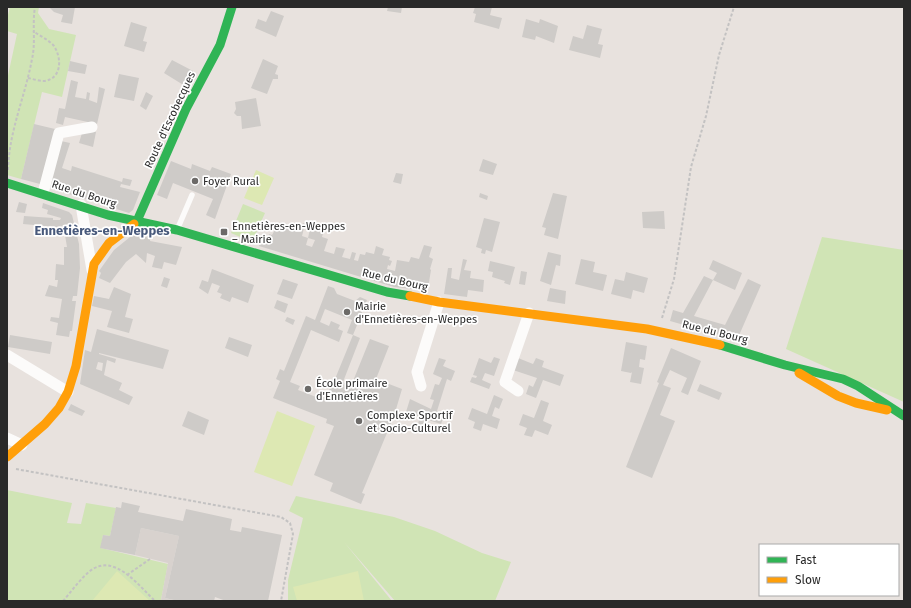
<svg xmlns="http://www.w3.org/2000/svg" width="911" height="608" font-family="'Fira Sans',sans-serif">
<rect width="100%" height="100%" fill="#e8e2de"/>
<path fill="#d0e4b5" d="M10 7H39L38 13 49 29 76 35 62 97 42 92 21 179 7 175V80L17 34 7 31V19Z
M243 204 265 213 252 242 231 233Z
M822 237 904 250V402L786 349Z
M7 490 72 503 67 523 81 524 86 503 116 508 110 536 103 535 101 548 168 564 161 600 163 601H7Z
M296 496 394 517 435 531 482 553 511 562 495 601H395L344 542 392 601H288V580L303 518 289 511Z"/>
<path fill="#dde8b3" d="M256 170 274 178 262 205 244 198Z
M277 411 315 426 292 486 254 472Z
M117 571 150 601H92Z
M358 571 364 601H297L293 587Z"/>
<path fill="#d8d2ce" d="M141 528 179 536 165 598 178 601 161 600 168 563 135 555Z"/>
<path fill="#cecbc8" fill-rule="evenodd" d="M49 7H75L72 24 61 22 63 15 54 12Z
M388 7H402L401 13 387 11Z
M475 7H492L490 15 502 18 499 29 474 22 476 14 473 13Z
M271 11 284 16 276 37 255 28 258 19 266 22Z
M526 19 539 23 540 19 558 26 554 43 536 36 535 40 522 37Z
M131 22 147 27 143 41 147 42 144 52 124 46Z
M587 25 602 29 598 44 603 45 600 58 569 50 573 36 583 39Z
M263 59 278 66 275 74 278 75V79H273L267 94 251 88Z
M172 60 193 71 185 86 164 73Z
M70 61 87 65 85 74 68 71Z
M119 74 139 78 134 101 114 97Z
M71 80 78 82 75 97 86 99 87 92 90 93 89 100 97 103 99 87 105 89 97 124 65 117 63 125 56 123 59 108 65 109Z
M146 92 153 96 146 110 140 106Z
M256 98 261 126 242 129 241 116H237L234 113 236 109 235 102Z
M34 124 55 129 42 183 40 184 21 179Z
M92 131 96 132 93 147 79 143 82 133Z
M61 141 70 143 62 168 71 171 72 166 122 182 123 178 132 180 130 186 121 184 120 187 140 192 133 210 129 213 50 188 48 185Z
M483 159 497 164 493 175 479 171Z
M171 161 191 169 192 164 210 171 212 167 231 174 215 219 206 215 213 199 173 183 167 199 157 195Z
M396 173 403 174 401 184 393 182Z
M480 193 488 196 487 200 479 197Z
M553 193 567 196 558 239 544 235 546 228 542 227Z
M19 202 27 204 25 213 16 212Z
M43 203 69 212 72 215 79 244 80 268 77 296H73L72 301H76L72 331H70L69 337 56 335 58 323 50 321 51 317 59 318 62 299 45 296 49 285 57 287 58 280H55L56 264 64 265V247H67L64 229 57 230 56 227 23 224 24 216 53 218V220H60L61 218 47 214 48 210 42 208Z
M664 211 665 229 643 228 642 212Z
M484 218 500 222 492 252 486 250 485 254 481 253 482 249 476 247Z
M281 222 293 226 292 229 295 230 296 228 301 229 303 223 305 224 302 236 308 238 306 245 312 247 315 240 308 238 310 229 323 233 322 237 328 239 324 251 334 254 336 247 345 249 342 257 350 259 352 252 356 253 354 260 358 261 360 254 365 255 366 252 374 254 376 246 384 249 382 255 390 257 389 260 392 261 390 266 388 265 387 269 395 271 397 260 409 262 411 257 419 259 424 245 432 247 429 257 433 259 430 269 431 270 428 288 422 287 421 290 394 287 259 246 263 236 268 237 269 234 272 235 276 228 278 229Z
M140 231 151 235 150 241 182 247 176 265 164 262 162 269 152 267 155 256 147 253 146 263 136 254 126 262 110 283 99 278 101 273 99 271 114 250 135 233Z
M548 252 561 255 560 266 556 265 551 285 540 281Z
M463 259 467 260 464 270 471 271 470 278 484 280 483 292 468 290 467 297 444 294 448 268H452L451 278 459 280Z
M581 259 595 262 593 272 607 275 603 291 575 284Z
M713 260 742 273 735 290 713 280 717 273 709 269Z
M490 261 515 267 510 285 504 283 505 281 492 277 493 272 488 271Z
M212 269 254 285 248 303 232 297 230 302 220 298 222 294 217 292 220 286 212 283 208 294 199 288 202 280 208 282Z
M521 271 527 272 525 285 519 284Z
M626 272 648 278 644 293 633 290 631 299 611 294 615 279 624 281Z
M704 276 713 280 694 316 725 325 748 279 761 285 737 340 670 321 673 310 683 313Z
M164 277 170 279 167 288 161 286Z
M283 279 298 284 292 299 277 294Z
M328 286 334 288 337 294 355 301 360 297 367 300 353 335 347 333 352 320 325 309 320 322 329 326 331 321 340 325 338 329 343 331 339 342 311 330 290 382 300 386 298 390 306 393 316 397 318 393 327 397 333 378 335 379 353 335 360 338 343 382 351 386 370 339 389 346 376 379 402 389 394 416 362 493 365 494 361 504 330 491 333 483 314 475 334 426 326 423 327 419 273 398 280 381 276 379 280 369 284 371 306 316 315 320Z
M114 287 131 294 125 317 133 319 129 333 107 327 112 311 92 306 94 296 109 299Z
M550 288 566 291 565 304 547 301Z
M277 300 288 304 285 313 274 308Z
M287 317 295 320 293 325 285 321Z
M97 329 169 350 163 369 99 353V354L116 359 115 363 107 360 104 375 122 383 119 390 133 397 129 405 80 384 85 350 91 352ZM98 362 103 363 102 371 96 369Z
M10 335 52 342 50 354 8 347Z
M229 337 252 345 248 357 225 348Z
M626 342 647 346 645 360 640 359 639 367 644 368 641 384 630 382 632 372 631 373 621 371Z
M671 348 701 361 688 395 681 392 687 378 670 370 663 385 671 388 660 415 675 421 652 478 626 467 659 383 657 382Z
M494 357 500 359 494 376 485 373 482 380 491 384 489 389 470 382 472 377 476 378 477 376 473 375 479 358 491 363Z
M439 358 446 360 443 366 455 371 451 381 447 379 437 411 445 414 441 424 428 420 425 427 418 424 420 417 406 412 410 399 431 409 434 400 430 399 435 384 439 385 442 378 433 374Z
M518 358 533 364 536 358 544 361 542 367 564 375 560 386 543 380 536 398 526 394 529 385 533 387 537 378 513 370Z
M700 384 722 393 719 400 697 391Z
M494 395 503 399 499 409 495 407 492 416 500 419 497 429 483 424 481 431 473 428 475 422 468 419 472 408 487 414Z
M541 400 549 403 543 421 552 425 548 435 535 430 532 437 524 435 527 428 519 425 523 414 534 418Z
M71 404 85 411 82 416 68 410Z
M188 411 209 420 204 435 182 426Z
M122 502 140 506 138 512 183 521 186 509 232 519 230 530 241 532 242 527 282 535 268 601H226L215 597 214 601H178L165 598 179 536 141 528 135 555 100 548 103 535 110 536 116 507 121 508Z"/>
<g fill="none" stroke-linecap="round" stroke-linejoin="round">
<path stroke="#c3c2c2" stroke-width="2" stroke-dasharray="3 2" stroke-linecap="butt" d="M28 78C33 79 39 81 44 81 62 79 62 58 54 46 49 40 40 36 33 31
M8 170C9 131 25 97 32 59 36 42 32 24 35 7
M662 318 674 279 691 167 706 116 719 55 734 7
M16 469 281 517 290 523 293 534 281 601
M127 575 150 559
M63 601C71 592 80 579 90 571 114 552 139 586 155 601"/>
<path stroke="#fcfbfa" stroke-width="5.5" d="M177 230 192 195"/>
<path stroke="#fcfbfa" stroke-width="11" d="M43 193 59 133 92 127
M81 205 92 270
M7 355 68 392
M421 386 417 372 439 302
M518 391 505 382 529 313
M7 438 22 445"/>
<path stroke="#30b455" stroke-width="9" d="M7 183 108 215 177 230 387 292 410 296
M134 224 137 221 186 109 220 45 232 7
M720 345 785 365 843 379 858 386 904 416"/>
<path stroke="#ff9f0a" stroke-width="9" d="M410 296 439 302 647 329 720 345
M799 373 838 396 856 403 887 410
M7 457 45 424 59 408 68 392 76 366 94 264 109 243 134 224"/>
</g>
<g fill="#6c6a68" stroke="#fff" stroke-width="1.5">
<circle cx="195" cy="181" r="4"/>
<rect x="220" y="228" width="8" height="8" rx="2"/>
<circle cx="347" cy="312" r="4"/>
<circle cx="308" cy="389" r="4"/>
<circle cx="359" cy="421" r="4"/>
</g>
<g text-anchor="middle" dominant-baseline="central" stroke-width="3.5" stroke-linejoin="round" paint-order="stroke">
<g font-size="11" fill="#292929" stroke="#fff">
<text transform="translate(170 120) rotate(-65)">Route d'Escobecques</text>
<text transform="translate(84 194) rotate(18)">Rue du Bourg</text>
<text transform="translate(395 280) rotate(13)">Rue du Bourg</text>
<text transform="translate(715 332) rotate(14)">Rue du Bourg</text>
</g>
<g font-size="11" fill="#292929" stroke="#fff" text-anchor="start">
<text x="203" y="181">Foyer Rural</text>
<text x="232" y="226">Ennetières-en-Weppes<tspan x="232" dy="13">– Mairie</tspan></text>
<text x="355" y="306">Mairie<tspan x="355" dy="13">d'Ennetières-en-Weppes</tspan></text>
<text x="316" y="383">École primaire<tspan x="316" dy="13">d'Ennetières</tspan></text>
<text x="367" y="415">Complexe Sportif<tspan x="367" dy="13">et Socio-Culturel</tspan></text>
</g>
<g font-size="13" font-weight="bold" fill="#48597b" stroke="#fff">
<text x="102" y="230">Ennetières-en-Weppes</text>
</g>
</g>
<rect width="911" height="608" fill="none" stroke="#292929" stroke-width="16"/>
<rect x="759" y="544" width="140" height="52" fill="#ffffff" stroke="#a9a9a9"/>
<rect x="767" y="557" width="20" height="6" fill="#30b455" stroke="#a9a9a9"/>
<text x="795" y="564" font-size="12" fill="#292929">Fast</text>
<rect x="767" y="577" width="20" height="6" fill="#ff9f0a" stroke="#a9a9a9"/>
<text x="795" y="584" font-size="12" fill="#292929">Slow</text>
</svg>
